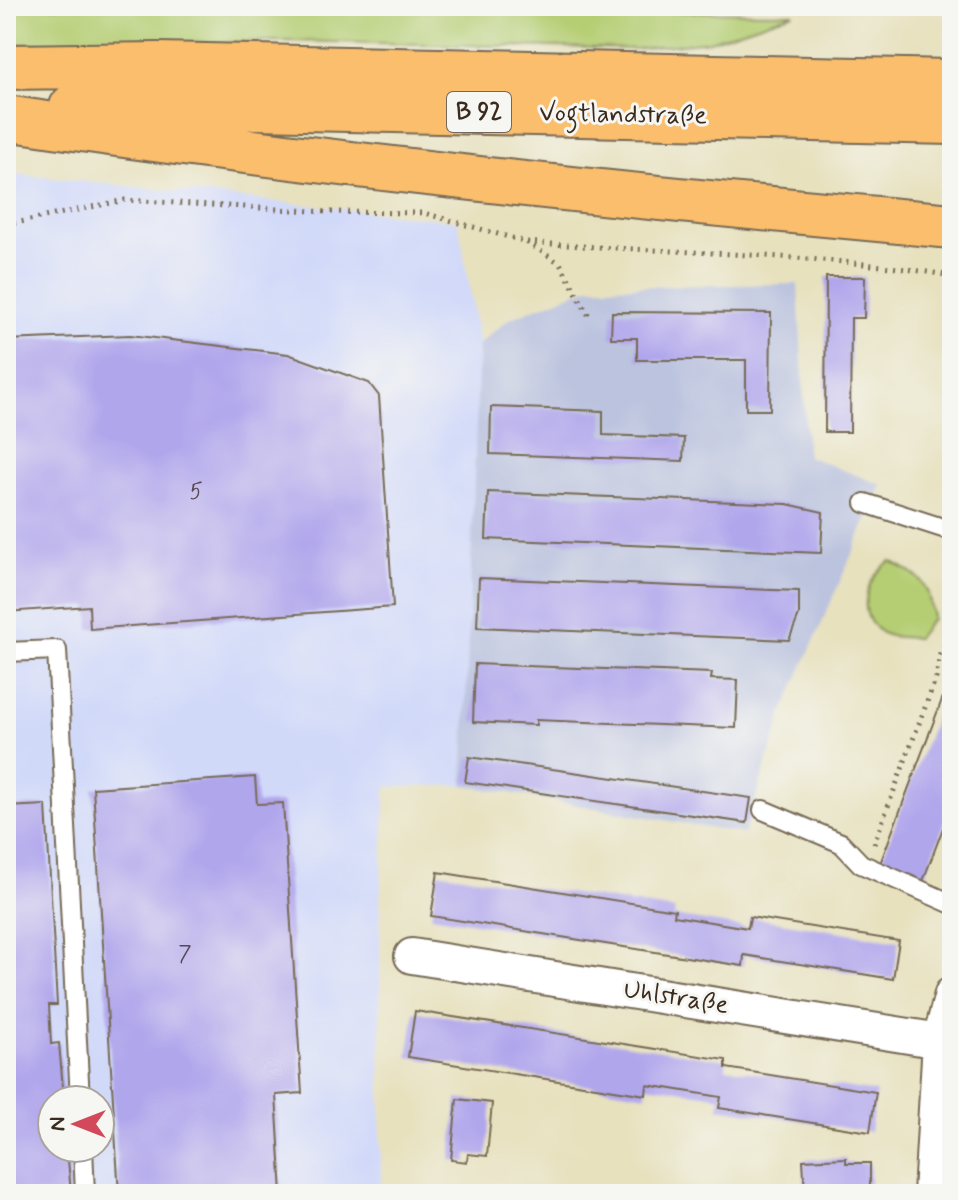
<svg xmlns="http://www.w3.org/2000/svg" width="958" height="1200" font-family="Mynerve,sans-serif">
<rect width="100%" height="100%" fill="#f6f6f2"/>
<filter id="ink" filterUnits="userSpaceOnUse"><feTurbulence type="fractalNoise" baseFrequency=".0125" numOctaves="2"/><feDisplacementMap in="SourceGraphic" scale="16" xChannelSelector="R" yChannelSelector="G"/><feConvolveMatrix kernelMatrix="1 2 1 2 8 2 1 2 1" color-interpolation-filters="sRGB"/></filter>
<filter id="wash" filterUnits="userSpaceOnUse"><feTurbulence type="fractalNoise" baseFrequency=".006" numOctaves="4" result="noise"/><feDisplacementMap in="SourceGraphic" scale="32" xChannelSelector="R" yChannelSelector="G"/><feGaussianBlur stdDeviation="1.8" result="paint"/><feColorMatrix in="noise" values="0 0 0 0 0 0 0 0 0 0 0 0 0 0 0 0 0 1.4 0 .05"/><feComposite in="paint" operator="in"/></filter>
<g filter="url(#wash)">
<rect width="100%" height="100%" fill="#e7e1be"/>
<path fill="#d1d9f9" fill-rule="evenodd" d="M6 173 458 221 479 344 471 630 463 785 386 787 380 903 381 1194H6ZM52 1100H100V1148H52Z"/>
<path fill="#bbc3de" d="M798 284 807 456 882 485 783 712 744 834 463 785 479 344 509 319 589 287Z"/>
<path fill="#b5ce73" stroke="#787c48" stroke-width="2" d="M6 6 794 13 710 41 636 49 287 41 6 45Z
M891 561C923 579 929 582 932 619L917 638C907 637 893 638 884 634 852 617 867 575 891 561Z"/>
<g id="blocks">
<path fill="#b0a6ec" d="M826 277H865L864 318H851L850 432H825Z
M612 312 771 313 770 410H746V360H637V338H611Z
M130 335 288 354 369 383 379 396 393 607 90 629 89 606 6 612V340Z
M491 407 603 411V435L684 438 683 461 490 454Z
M488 492 787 504 823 512 821 553 486 539Z
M479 578 799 591V615L789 640 477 627Z
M475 664 712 673 711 679 738 680 736 728 536 720V725L473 722Z
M952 673V804L923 881 880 864Z
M469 757 751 798 747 823 465 782Z
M255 777 257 804 283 803 302 1093 276 1095 282 1194H119L93 788Z
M46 805 57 1005H49L51 1044 59 1043 64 1100H52V1148H67L71 1194H11L6 1122V1047H10L9 1038 6 1039V807Z
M438 872 675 910 674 916 748 928 750 917 899 941 893 979 744 955 743 966 431 916Z
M415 1011 726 1060V1068L876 1092 870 1132 719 1108 721 1097 647 1085 646 1095 408 1057Z
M457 1099 492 1103 487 1156 468 1154 467 1162 451 1160Z
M846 1158V1163H870V1190L805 1194 803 1160Z"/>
</g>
</g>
<g filter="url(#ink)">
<use href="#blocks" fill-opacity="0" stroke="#776a56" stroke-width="2"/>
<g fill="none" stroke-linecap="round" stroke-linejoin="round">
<g stroke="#776a56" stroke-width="22">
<path id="service" d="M865 503 952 531
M6 652 57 650 80 1100
M763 810 841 843 861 864 952 904
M83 1148 85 1194"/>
</g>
<g stroke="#776a56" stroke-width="38">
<path id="minor" d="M412 956 940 1041
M931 1194 940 1041 952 994"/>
</g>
<g stroke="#776a56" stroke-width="48">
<path id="primary" d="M6 67 158 65 952 82
M72 107 161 105 952 122
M6 118C320 165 636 197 952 226"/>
</g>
<path stroke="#776a56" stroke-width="5" stroke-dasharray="2 6" stroke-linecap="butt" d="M6 225 125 200 329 212 424 213 526 242 560 263 589 316
M527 242C668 254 812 252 952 276
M874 844 936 678 940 654 952 632"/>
<use href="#service" stroke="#fff" stroke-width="18"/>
<use href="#minor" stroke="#fff" stroke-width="34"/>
<use href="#primary" stroke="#fabe6d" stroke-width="44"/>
</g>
</g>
<g text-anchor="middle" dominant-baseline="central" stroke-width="6" stroke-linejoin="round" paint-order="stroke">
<g font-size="22" fill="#584952">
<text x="196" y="492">5</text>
<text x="185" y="955">7</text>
</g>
<rect fill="#f6f6f2" stroke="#73675e" stroke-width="2" x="447" y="92" width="64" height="40" rx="6"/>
<g font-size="24" font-weight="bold" fill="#3b2a1e">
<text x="479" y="112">B 92</text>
</g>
<g font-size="26" fill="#3b2a1e" stroke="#f6f6f2">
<text transform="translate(623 115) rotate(1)">Vogtlandstraße</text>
<text transform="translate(676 998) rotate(9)">Uhlstraße</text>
</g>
</g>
<rect width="958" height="1200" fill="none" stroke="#f6f6f2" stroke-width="32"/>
<g transform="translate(76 1124) rotate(270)"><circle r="38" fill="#f6f6f2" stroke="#aba49d" stroke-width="2"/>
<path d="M0-6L14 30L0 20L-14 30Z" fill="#d1495b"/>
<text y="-12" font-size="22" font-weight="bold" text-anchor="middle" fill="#3b2a1e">N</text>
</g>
</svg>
